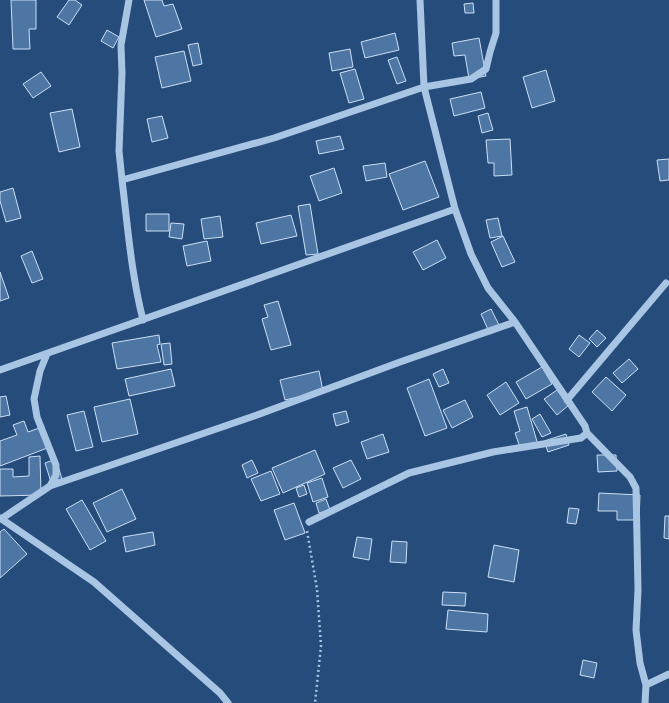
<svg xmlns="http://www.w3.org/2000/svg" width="669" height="703" font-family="'Archivo Narrow',sans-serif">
<rect width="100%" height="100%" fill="#254c7b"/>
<path fill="#4d76a4" stroke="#ccdff4" d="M11 0H36V29H29L30 49H13Z
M69 0H75L82 5 69 25 57 17Z
M144 0H162L164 6 173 4 182 29 156 37Z
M473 3 474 13H465L464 4Z
M107 30 119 37 113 48 101 41Z
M395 33 399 50 365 58 361 42Z
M479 38 486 76 469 79 465 55 454 56 452 43Z
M198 43 202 64 193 66 188 45Z
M350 49 353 67 332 71 329 53Z
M184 51 191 81 162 88 155 57Z
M397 57 406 81 397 84 388 60Z
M355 69 364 99 349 103 340 73Z
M546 70 555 101 532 108 523 77Z
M41 72 51 86 33 98 23 84Z
M481 92 485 108 454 116 450 99Z
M72 109 80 147 59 152 50 113Z
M488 113 493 130 482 133 478 116Z
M162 116 168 138 152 142 147 119Z
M340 136 344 149 319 154 316 141Z
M510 139 512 175 494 176V163H488L486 140Z
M669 159V180L660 181 657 160Z
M425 161 439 197 403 210 389 174Z
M385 163 387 177 366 181 363 166Z
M334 168 342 193 319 201 310 176Z
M13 188 21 218 6 222 0 201V192Z
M310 204 318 254 306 255 298 206Z
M146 214H169V231H146Z
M291 215 297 236 261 244 256 223Z
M220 216 223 237 204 239 201 219Z
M498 218 502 236 490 238 486 220Z
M171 223 184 224 182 239 169 237Z
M503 236 515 262 502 267 491 242Z
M437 240 446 258 423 270 413 252Z
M207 241 211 261 187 266 183 246Z
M32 251 43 279 32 283 21 256Z
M0 272 9 298 0 301Z
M278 301 291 345 271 350 262 319 268 317 264 305Z
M491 309 501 329 490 334 481 314Z
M597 330 606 338 597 347 589 339Z
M159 335 160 344 157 345 161 362 117 369 112 343Z
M579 335 590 343 579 357 569 349Z
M170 343 172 364 164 365 161 344Z
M629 359 638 369 622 383 613 373Z
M542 367 552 384 526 399 516 382Z
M171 369 175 386 129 396 125 379Z
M443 369 449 383 439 387 433 374Z
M319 371 323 391 285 400 280 380Z
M606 377 626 395 612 411 592 392Z
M429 379 447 428 425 436 407 388Z
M506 382 519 403 500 415 487 395Z
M557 390 569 405 557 415 544 399Z
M6 396 10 415 0 417V397Z
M130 399 138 434 102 442 94 407Z
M465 400 473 417 452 428 443 410Z
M527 407 538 445 521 450 515 433 520 431 514 411Z
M84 411 93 447 76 451 67 415Z
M346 411 349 422 336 426 333 414Z
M540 414 551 433 542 437 532 419Z
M24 421 28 432 42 427 50 447 0 466V441L17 435 13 425Z
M383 434 389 452 367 459 361 442Z
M566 434 569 445 548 452 544 441Z
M315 450 325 474 283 493 272 468Z
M597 455H616L617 471 598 472Z
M40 456 41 495 0 496V469H13V477L29 476V457Z
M56 459 62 479 51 482 45 463Z
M252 460 258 473 247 478 242 465Z
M351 460 361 479 343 488 333 468Z
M271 471 280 494 261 501 251 479Z
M322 478 328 497 313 502 307 483Z
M304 485 307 494 299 497 296 488Z
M122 489 136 519 107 532 93 503Z
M599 493 640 495 639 520H617V511H598Z
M326 499 330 510 319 513 316 503Z
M82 500 106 541 90 550 66 509Z
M294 503 305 533 285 540 274 510Z
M569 508 579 509 576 524 567 523Z
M665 516H669V539L664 538Z
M4 529 27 554 0 578V532Z
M153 532 155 545 126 552 123 537Z
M357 537 372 539 369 560 353 557Z
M392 541 407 542 406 563 390 562Z
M494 545 519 550 514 582 488 577Z
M443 592 466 593 465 606 442 605Z
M448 610 488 614 487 632 446 629Z
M583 660 597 663 594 678 580 675Z"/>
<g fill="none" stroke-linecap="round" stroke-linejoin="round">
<path stroke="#a9c5e4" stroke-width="2.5" stroke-dasharray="2 3" stroke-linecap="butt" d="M307 531 317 589 321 646 315 703"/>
<path stroke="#a9c5e4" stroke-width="7" d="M122 180 119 151 122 73 121 45 129 0
M143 320C131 272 128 229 122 180L274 138 424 87 471 79 486 69 490 52 496 33V0
M0 370 455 209
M567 400 666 283
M587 433 630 477 636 488 638 590 636 630 640 663 646 685 645 703
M50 486 257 415 400 362 515 322
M0 518 94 582 220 693 228 703
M1 519 50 486 56 475V465L37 417 34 399 40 371 47 354
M309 522 409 473 493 452 581 438 587 433 585 426 515 322 488 288 471 254 455 209 424 87 420 0
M646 685 669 674"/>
</g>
</svg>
